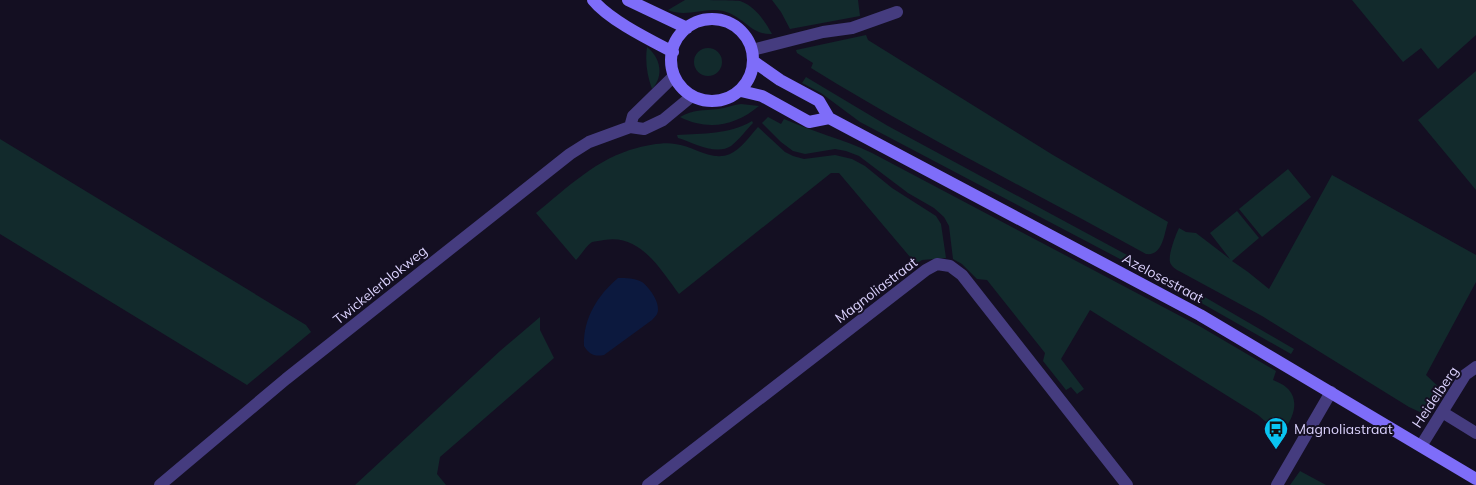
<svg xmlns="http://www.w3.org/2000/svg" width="1476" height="485" font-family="Mulish,sans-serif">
<rect width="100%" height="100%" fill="#140f22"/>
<path fill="#122a2c" d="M685 0C697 0 731 0 740 1 755 6 765 21 772 34 750 35 744 16 723 11 704 7 687 18 668 10Z
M772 0H858L860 16 790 29 781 12Z
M1352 0H1476V35L1438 69 1421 48 1403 62Z
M866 35 868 40 1053 155 1168 222C1164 234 1163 256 1146 254 1034 192 919 135 811 68L813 63 797 53 796 50Z
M647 47C661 58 664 76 652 89 647 75 645 62 647 47Z
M694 62a14 14 0 1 1 28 0a14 14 0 1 1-28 0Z
M1476 71V190L1418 120Z
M806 77 888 126 1203 296 1294 349 1291 354 1175 288 860 122 821 93 802 83Z
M741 104 759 106C735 126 708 131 680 117 694 109 702 111 718 109 726 108 733 105 741 104Z
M768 117 781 124 784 119C813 132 843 139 872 153L1201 327 1276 371 1273 380C1277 382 1283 384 1287 388 1298 398 1295 413 1288 424L1283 422 1275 435 1266 422 1258 415 1090 310 1061 359 1084 389 1077 394 1071 387 1066 390 1043 361 1045 353 987 280 977 279 962 264 953 259 949 226 944 217 934 208 908 193 859 156 846 151 835 149 805 154 793 151 781 142 762 123Z
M752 121 753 123C746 130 739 140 731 146 716 156 692 142 678 138L677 135C703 133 729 135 752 121Z
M758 127 785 152 793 156 804 159 835 155 852 159 865 166 892 188 936 216 941 224 946 258 922 260 916 264 839 173H831L679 294C661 270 640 233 604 240 601 241 595 241 592 242 586 246 581 255 576 260L536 213C567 188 597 158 637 148 648 145 665 142 675 144 694 146 711 162 730 154 741 149 750 136 758 127Z
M0 139 306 325 311 332 247 385 0 234Z
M1288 169 1311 197 1262 237 1239 209Z
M1332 175 1476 255V282L1426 375 1443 391 1428 412 1422 413 1409 407 1262 316 1179 271C1175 269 1171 266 1170 262 1168 255 1176 234 1179 228L1186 232 1196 233 1230 259 1210 233 1237 211 1259 238 1232 261 1248 272 1269 289Z
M540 317V330L554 358 440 457 437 474 446 485H355L500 351Z
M1300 471 1326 485H1290Z"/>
<path fill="#0c193e" d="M618 278C626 278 635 278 642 282 649 287 659 301 658 310 658 314 655 317 652 320L604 355C594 357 589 354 584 346 583 318 598 295 618 278Z"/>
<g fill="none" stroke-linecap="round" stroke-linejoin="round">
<path stroke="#453c7f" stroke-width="12" d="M752 50 823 32 852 28 897 12"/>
<path stroke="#453c7f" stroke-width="12" d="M630 127 633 116 674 76
M1442 412 1476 433
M1421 446 1465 375 1476 367
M160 485 286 379 570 154 589 142 630 127 644 129 663 120 692 96
M648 485 926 270 937 264 950 266 962 275 1127 485
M1277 485 1331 392"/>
<path stroke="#7e6df9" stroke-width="12" d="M593 0C609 20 650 40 673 52
M628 0 687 28
M671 60a41 41 0 1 1 82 0a41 41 0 1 1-82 0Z
M753 61 780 80 819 101 829 118 1200 315 1476 479
M741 91 762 96 809 122 829 118"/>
</g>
<defs>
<g id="bus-pin" transform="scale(1.25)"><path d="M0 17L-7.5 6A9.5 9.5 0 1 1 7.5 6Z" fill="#0ac4f1" stroke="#140f22"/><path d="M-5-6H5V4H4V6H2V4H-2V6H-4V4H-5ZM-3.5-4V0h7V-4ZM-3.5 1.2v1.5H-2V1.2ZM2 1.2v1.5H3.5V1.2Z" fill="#111"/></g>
</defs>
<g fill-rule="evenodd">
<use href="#bus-pin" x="1276" y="429"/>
</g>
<g text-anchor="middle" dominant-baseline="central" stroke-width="4" stroke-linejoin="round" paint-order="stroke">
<g font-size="14" fill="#dbd2fd" stroke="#140f22">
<text transform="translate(1163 278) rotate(28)">Azelosestraat</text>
<text transform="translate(380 285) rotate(-39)">Twickelerblokweg</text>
<text transform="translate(876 290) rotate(-37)">Magnoliastraat</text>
<text transform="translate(1435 397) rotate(-56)">Heidelberg</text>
</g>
<g font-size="14" fill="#dbd2fd" stroke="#140f22" text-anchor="start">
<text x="1294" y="429">Magnoliastraat</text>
</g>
</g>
</svg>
